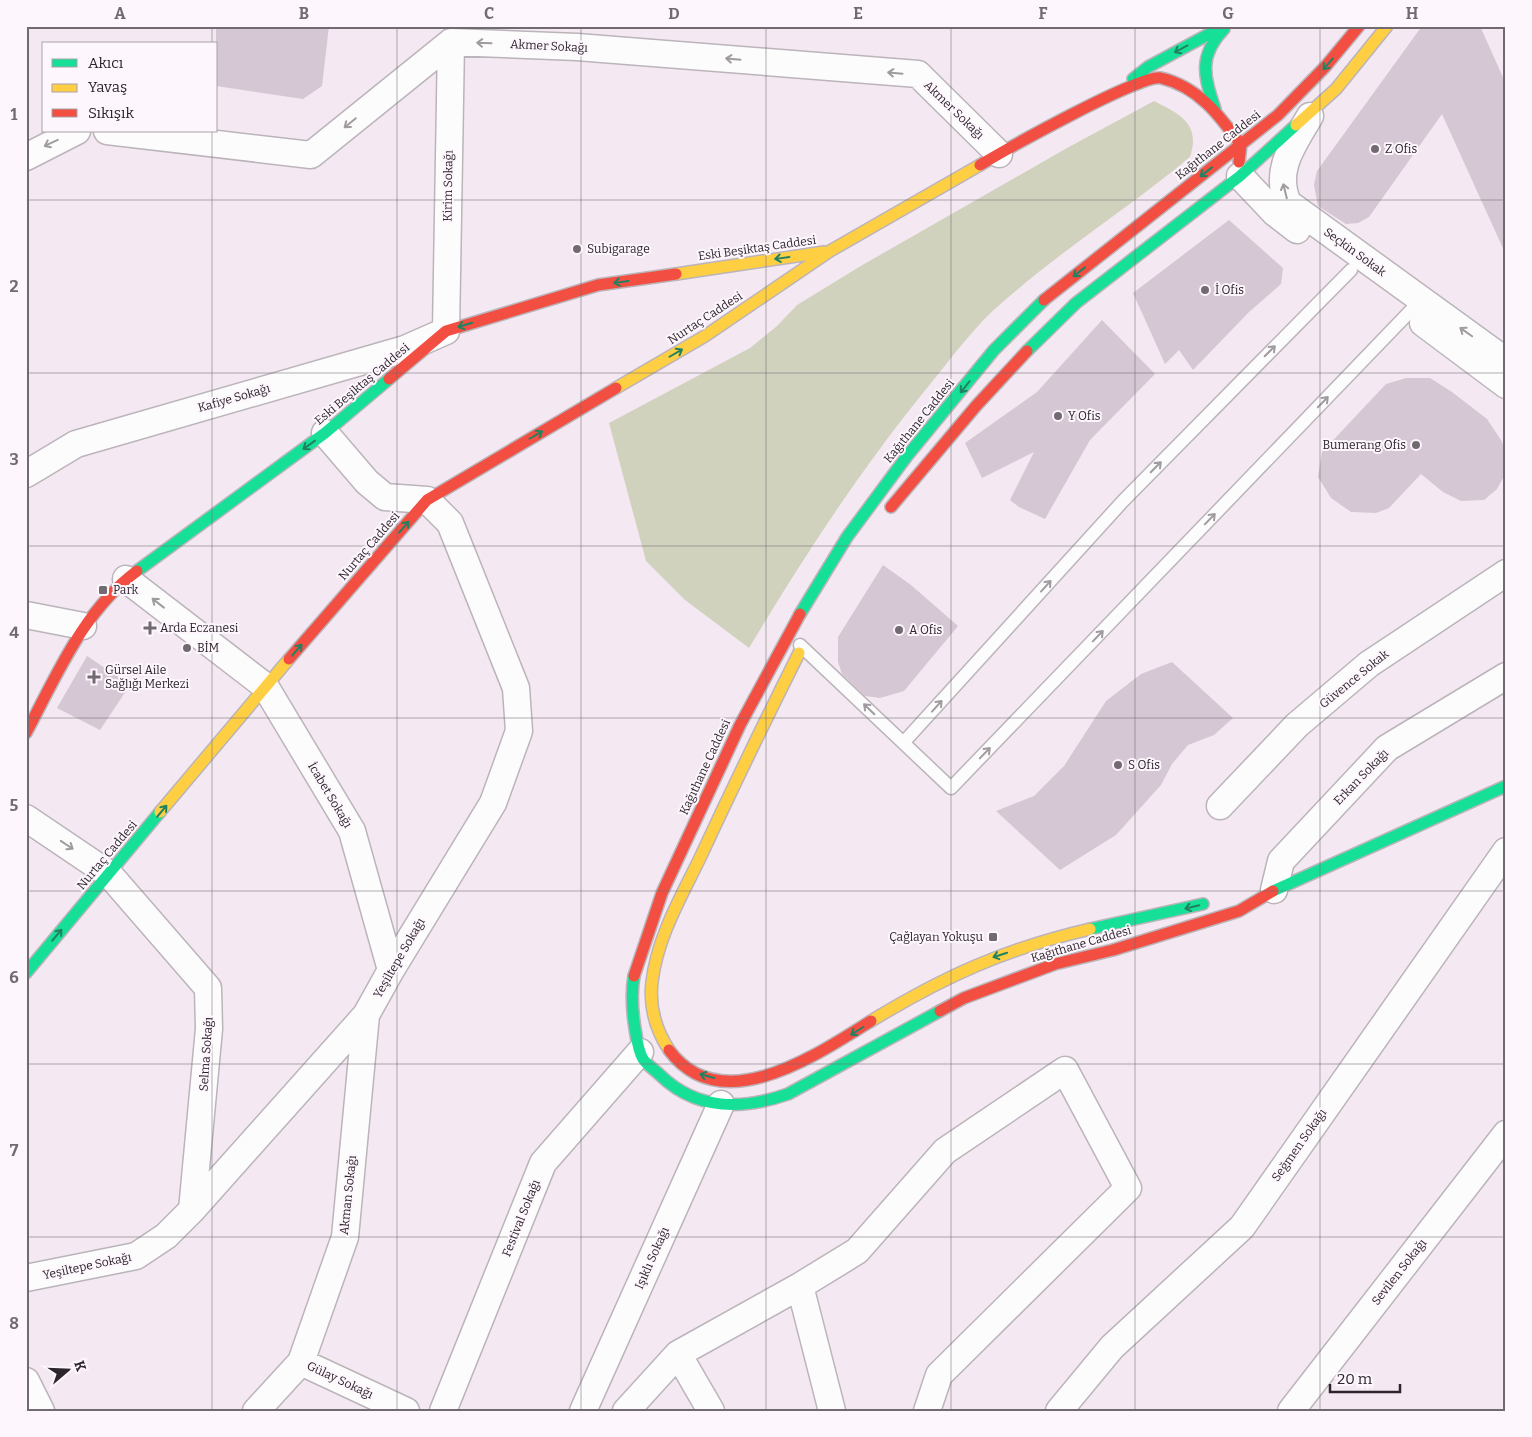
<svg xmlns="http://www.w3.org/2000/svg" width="1532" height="1437" font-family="Bitter,serif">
<rect width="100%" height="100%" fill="#f4e9f2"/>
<path fill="#d1d2be" d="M1154 101C1180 114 1201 124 1190 157 1130 207 1063 249 1004 301 976 324 954 355 931 383 863 466 804 556 749 648L685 600 646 561 609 423 750 348 777 326 797 305 859 267 1067 148Z"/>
<path fill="#d5c7d3" d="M216 26H329L322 86 303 99 216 86Z
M1422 26H1480L1506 84V255L1442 114 1369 217 1358 223 1346 224 1318 206 1314 185 1317 171Z
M1229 220 1283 268 1281 284 1249 312 1193 370 1179 350 1165 364 1133 293Z
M1102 320 1155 374 1090 440 1045 519 1019 507 1010 500 1034 452 982 478 965 443 1037 392Z
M1406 378H1430L1452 392 1487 419 1501 440 1506 451 1503 478 1497 489 1484 500 1461 501 1443 492 1421 474 1389 508 1376 513 1351 512 1331 498 1318 477 1322 452 1386 384Z
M883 565 911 585 958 626 904 691 880 698 865 696 842 674 838 662V637Z
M87 656 130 685 100 730 57 708Z
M1172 662 1233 718 1214 735 1188 745 1172 764 1161 785 1116 835 1060 870 996 811 1034 796 1064 766 1106 701 1141 674Z"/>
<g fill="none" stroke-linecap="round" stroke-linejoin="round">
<g stroke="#bbb4ba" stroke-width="15">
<path id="lane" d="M800 645 951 788 1421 300
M904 742 1123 501 1351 270"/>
</g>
<g stroke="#bbb4ba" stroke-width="29">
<path id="street" d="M1310 116C1294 144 1273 170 1288 203L1506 361
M107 131 311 155 451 42 577 47 918 74 999 154
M26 157 77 131
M1240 176 1275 213 1297 230
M1423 323 1506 385
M26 474 76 444 405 349 446 331 451 42
M126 579 265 686 352 831 391 970
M26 615 83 626
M1220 806 1297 725 1369 664 1506 573
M26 818 109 874 208 988 209 1029 192 1210
M1274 890 1281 861 1387 748 1506 676
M26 1278 136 1256 166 1236 192 1210 366 1015 391 970 493 803 519 731 516 688 450 523 427 500 385 497 367 482 325 433
M800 1286 857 1251 945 1151 1065 1070 1128 1188 939 1375 927 1411
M678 1354 711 1411
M301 1362 406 1411
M26 1381 41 1411
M256 1411 301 1362 345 1237 366 1015
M443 1411 543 1163 640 1052
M583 1411 721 1104
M626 1411 678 1354 800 1286 832 1411
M1059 1411 1112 1347 1242 1227 1506 851
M1291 1411 1506 1134"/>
</g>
<g stroke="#bbb4ba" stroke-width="14">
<path id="fast" d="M1133 79 1148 67 1224 26
M1215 109C1204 76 1198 56 1224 29
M1027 351 1076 303 1240 176 1296 125
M137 571 325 433 389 379
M800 614 847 537 907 456 994 350 1044 300
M1273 891 1506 786
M1090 929 1203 904
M26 973 160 812
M634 976C631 992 632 1006 634 1022 636 1033 637 1049 643 1059 647 1065 655 1070 660 1075 697 1111 742 1110 788 1094L940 1011"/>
</g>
<g stroke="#bbb4ba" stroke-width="14">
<path id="slow" d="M1296 125 1336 89 1387 26
M676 274 824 252
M616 388 705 336 830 251 980 165
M160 812 289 659
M871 1021C945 976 1005 949 1090 929
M669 1050C656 1030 649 1007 652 982 657 938 681 897 700 858 732 789 765 721 799 653"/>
</g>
<g stroke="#bbb4ba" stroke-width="14">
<path id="jam" d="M980 165C1005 150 1142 73 1161 78 1199 87 1220 116 1241 145L1239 162
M1044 300 1278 115 1325 67 1359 26
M389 379 446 331 598 285 676 274
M891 507 976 406 1027 351
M289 659 427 500 616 388
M26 733C57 675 83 611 137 571
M634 976 662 893 740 725 800 614
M940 1011 964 998 1055 964 1113 950 1239 911 1273 891
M669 1050C721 1121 818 1054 871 1021"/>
</g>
<use href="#lane" stroke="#fdfcfd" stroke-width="12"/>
<use href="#street" stroke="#fdfcfd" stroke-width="26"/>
<use href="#fast" stroke="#16e098" stroke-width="11"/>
<use href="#slow" stroke="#ffcf43" stroke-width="11"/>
<use href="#jam" stroke="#f24e42" stroke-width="11"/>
</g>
<defs><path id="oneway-shaft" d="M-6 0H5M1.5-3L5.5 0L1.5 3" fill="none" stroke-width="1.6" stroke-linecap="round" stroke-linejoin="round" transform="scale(1.25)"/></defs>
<g stroke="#9f9b9e">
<use href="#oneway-shaft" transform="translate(484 43) rotate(-178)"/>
<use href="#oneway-shaft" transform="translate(733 59) rotate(-175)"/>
<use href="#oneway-shaft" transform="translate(895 73) rotate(-175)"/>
<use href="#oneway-shaft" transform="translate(350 123) rotate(141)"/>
<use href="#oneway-shaft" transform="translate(51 143) rotate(155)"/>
<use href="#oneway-shaft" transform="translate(1285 191) rotate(-104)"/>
<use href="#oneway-shaft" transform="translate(1466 332) rotate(-145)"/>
<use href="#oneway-shaft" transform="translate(1270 351) rotate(-45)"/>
<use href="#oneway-shaft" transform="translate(1323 402) rotate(-46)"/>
<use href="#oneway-shaft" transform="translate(1156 467) rotate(-45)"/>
<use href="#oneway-shaft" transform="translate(1210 519) rotate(-46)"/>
<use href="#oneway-shaft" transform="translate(1046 586) rotate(-48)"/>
<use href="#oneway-shaft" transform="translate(158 603) rotate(-142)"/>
<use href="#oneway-shaft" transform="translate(1098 636) rotate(-46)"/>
<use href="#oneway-shaft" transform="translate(937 706) rotate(-48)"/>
<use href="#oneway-shaft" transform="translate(869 709) rotate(-136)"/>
<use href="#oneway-shaft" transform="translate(985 753) rotate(-46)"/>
<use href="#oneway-shaft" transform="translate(67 845) rotate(34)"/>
</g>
<g stroke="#218262">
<use href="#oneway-shaft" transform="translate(1181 49) rotate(152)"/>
<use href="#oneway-shaft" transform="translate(1328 64) rotate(131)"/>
<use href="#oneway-shaft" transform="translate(1206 172) rotate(142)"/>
<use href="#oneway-shaft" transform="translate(782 258) rotate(172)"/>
<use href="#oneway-shaft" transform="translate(1079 272) rotate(142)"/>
<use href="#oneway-shaft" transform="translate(621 282) rotate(172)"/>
<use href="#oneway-shaft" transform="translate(465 325) rotate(163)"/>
<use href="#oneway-shaft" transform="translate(676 353) rotate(-30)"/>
<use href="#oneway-shaft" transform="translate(965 387) rotate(129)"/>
<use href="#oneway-shaft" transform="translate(536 435) rotate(-30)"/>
<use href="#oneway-shaft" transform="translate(309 445) rotate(144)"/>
<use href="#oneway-shaft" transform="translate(404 527) rotate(-49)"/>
<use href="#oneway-shaft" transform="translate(297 650) rotate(-49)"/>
<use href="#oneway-shaft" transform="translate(162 811) rotate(-50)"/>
<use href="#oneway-shaft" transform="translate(1192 907) rotate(167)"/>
<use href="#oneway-shaft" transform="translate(57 935) rotate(-50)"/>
<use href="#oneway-shaft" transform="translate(1000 955) rotate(162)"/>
<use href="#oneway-shaft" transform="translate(857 1031) rotate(148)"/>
<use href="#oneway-shaft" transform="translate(707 1076) rotate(-164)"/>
</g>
<path fill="none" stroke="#726a71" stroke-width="1" stroke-opacity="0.55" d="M212 26V44M397 26V1411M581 26V1411M766 26V1411M951 26V1411M1135 26V1411M1320 26V1411M212 131V1411M26 200H1506M26 373H1506M26 546H1506M26 718H1506M26 891H1506M26 1064H1506M26 1237H1506"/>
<g fill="#726a71" stroke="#fef6fd" stroke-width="2">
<circle cx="1375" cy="149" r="5"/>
<circle cx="577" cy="249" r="5"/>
<circle cx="1205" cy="290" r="5"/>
<circle cx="1058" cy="416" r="5"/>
<circle cx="1416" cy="445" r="5"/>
<rect x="98" y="585" width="10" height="10" rx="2.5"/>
<path d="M147.5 620.5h5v5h5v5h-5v5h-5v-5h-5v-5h5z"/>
<circle cx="899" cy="630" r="5"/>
<circle cx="187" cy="648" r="5"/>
<path d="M91.5 669.5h5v5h5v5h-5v5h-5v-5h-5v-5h5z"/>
<circle cx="1118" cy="765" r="5"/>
<rect x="988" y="932" width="10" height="10" rx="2.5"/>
</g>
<g text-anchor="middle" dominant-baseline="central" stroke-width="4" stroke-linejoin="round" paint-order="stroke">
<g font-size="12" fill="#2c252b" stroke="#fef6fd">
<text transform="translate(549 46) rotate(3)">Akmer Sokağı</text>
<text transform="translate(954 110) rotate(44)">Akmer Sokağı</text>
<text transform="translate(1218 145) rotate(-38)">Kağıthane Caddesi</text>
<text transform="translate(448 186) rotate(-89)">Kirim Sokağı</text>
<text transform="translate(757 248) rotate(-8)">Eski Beşiktaş Caddesi</text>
<text transform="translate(1355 252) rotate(36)">Seçkin Sokak</text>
<text transform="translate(705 318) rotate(-33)">Nurtaç Caddesi</text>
<text transform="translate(362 384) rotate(-40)">Eski Beşiktaş Caddesi</text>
<text transform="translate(234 398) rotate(-16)">Kafiye Sokağı</text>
<text transform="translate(919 421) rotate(-51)">Kağıthane Caddesi</text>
<text transform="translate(369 546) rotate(-49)">Nurtaç Caddesi</text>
<text transform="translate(1354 679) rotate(-39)">Güvence Sokak</text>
<text transform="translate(705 767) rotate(-65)">Kağıthane Caddesi</text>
<text transform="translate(1361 777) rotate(-46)">Erkan Sokağı</text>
<text transform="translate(330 795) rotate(59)">İcabet Sokağı</text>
<text transform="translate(107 855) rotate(-50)">Nurtaç Caddesi</text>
<text transform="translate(1081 944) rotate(-16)">Kağıthane Caddesi</text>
<text transform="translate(399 958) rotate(-60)">Yeşiltepe Sokağı</text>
<text transform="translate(206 1054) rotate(-86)">Selma Sokağı</text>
<text transform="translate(1299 1145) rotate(-55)">Seğmen Sokağı</text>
<text transform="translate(348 1195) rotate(-84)">Akman Sokağı</text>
<text transform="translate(521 1218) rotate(-68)">Festival Sokağı</text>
<text transform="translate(652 1258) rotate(-66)">Işıklı Sokağı</text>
<text transform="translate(87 1266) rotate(-12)">Yeşiltepe Sokağı</text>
<text transform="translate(1399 1272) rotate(-52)">Sevilen Sokağı</text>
<text transform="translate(340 1380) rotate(25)">Gülay Sokağı</text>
</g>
<g font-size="12" fill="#2c252b" stroke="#fef6fd" text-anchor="start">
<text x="1385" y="149">Z Ofis</text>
<text x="587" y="249">Subigarage</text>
<text x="1215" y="290">İ Ofis</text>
<text x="1068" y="416">Y Ofis</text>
<text x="1406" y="445" text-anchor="end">Bumerang Ofis</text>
<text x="113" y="590">Park</text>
<text x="160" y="628">Arda Eczanesi</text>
<text x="909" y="630">A Ofis</text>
<text x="197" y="648">BİM</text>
<text x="105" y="670">Gürsel Aile<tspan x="105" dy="14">Sağlığı Merkezi</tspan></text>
<text x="1128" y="765">S Ofis</text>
<text x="983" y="937" text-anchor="end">Çağlayan Yokuşu</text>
</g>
</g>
<rect width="1532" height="1437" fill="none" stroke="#fef6fd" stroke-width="55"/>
<rect x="42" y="42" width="175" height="90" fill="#fef6fd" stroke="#aaa2a9"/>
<rect x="52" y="59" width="25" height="8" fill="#16e098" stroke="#aaa2a9"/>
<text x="88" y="68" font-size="15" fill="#2c252b">Akıcı</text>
<rect x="52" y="84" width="25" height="8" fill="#ffcf43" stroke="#aaa2a9"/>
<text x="88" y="92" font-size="15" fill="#2c252b">Yavaş</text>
<rect x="52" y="109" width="25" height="8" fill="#f24e42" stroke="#aaa2a9"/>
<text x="88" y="118" font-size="15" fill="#2c252b">Sıkışık</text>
<g transform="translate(68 1370) rotate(71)" stroke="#fef6fd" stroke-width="4" paint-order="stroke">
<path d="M0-4L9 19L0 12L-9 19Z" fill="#2c252b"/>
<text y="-8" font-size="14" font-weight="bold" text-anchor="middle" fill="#2c252b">K</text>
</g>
<path d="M1330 1384v8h70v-8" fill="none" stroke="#2c252b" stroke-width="2.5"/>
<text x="1337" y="1384" font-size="15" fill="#2c252b" stroke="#fef6fd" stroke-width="4" paint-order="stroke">20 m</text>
<rect x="28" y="28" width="1476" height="1382" fill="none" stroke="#726a71" stroke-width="2"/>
<g font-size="16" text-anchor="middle" font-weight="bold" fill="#726a71">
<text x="120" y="19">A</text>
<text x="304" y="19">B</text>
<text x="489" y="19">C</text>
<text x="674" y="19">D</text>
<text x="858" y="19">E</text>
<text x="1043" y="19">F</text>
<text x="1228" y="19">G</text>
<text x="1412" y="19">H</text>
<text x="14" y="120">1</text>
<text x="14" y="292">2</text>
<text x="14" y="465">3</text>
<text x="14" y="638">4</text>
<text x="14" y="811">5</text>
<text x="14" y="983">6</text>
<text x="14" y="1156">7</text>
<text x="14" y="1329">8</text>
</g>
</svg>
